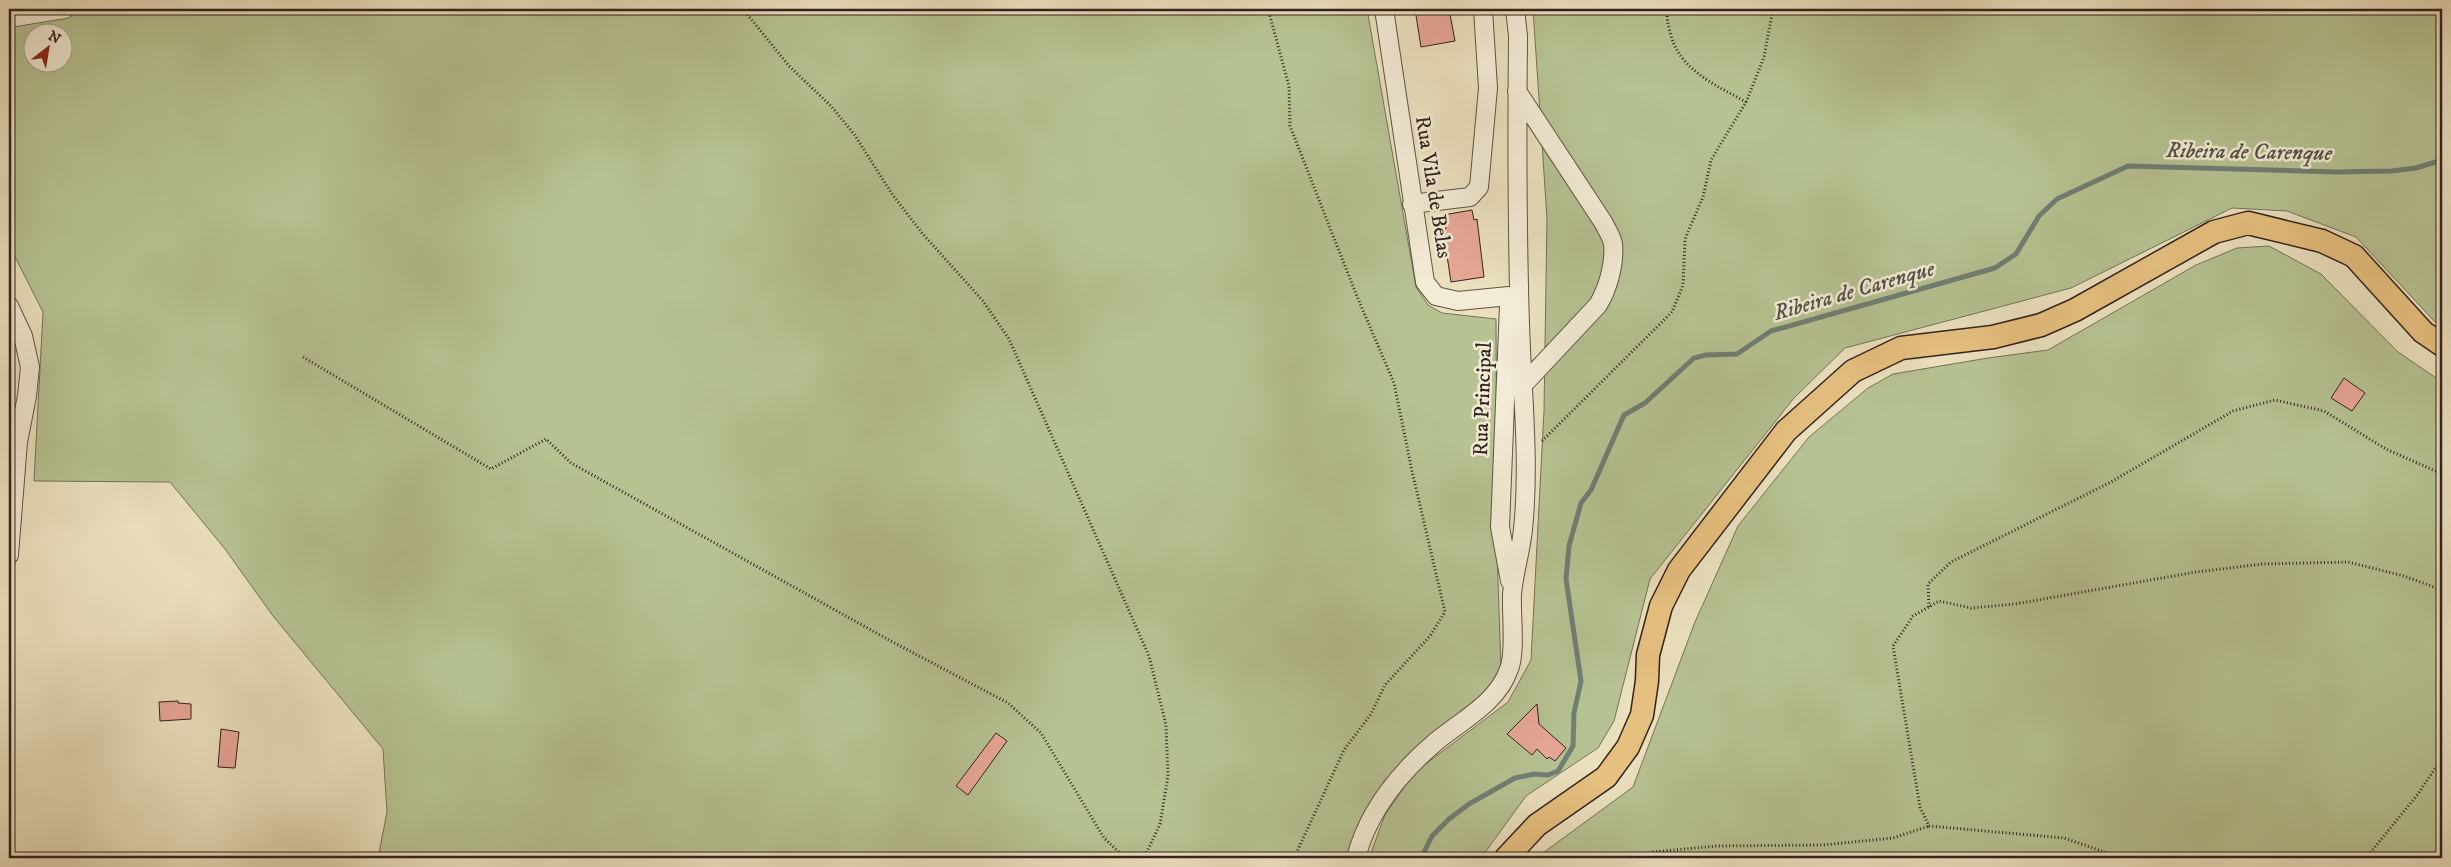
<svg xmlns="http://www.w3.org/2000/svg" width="2451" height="867" font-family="'IM FELL DW Pica',serif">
<rect width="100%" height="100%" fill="#ebe0be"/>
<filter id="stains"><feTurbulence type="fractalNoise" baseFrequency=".004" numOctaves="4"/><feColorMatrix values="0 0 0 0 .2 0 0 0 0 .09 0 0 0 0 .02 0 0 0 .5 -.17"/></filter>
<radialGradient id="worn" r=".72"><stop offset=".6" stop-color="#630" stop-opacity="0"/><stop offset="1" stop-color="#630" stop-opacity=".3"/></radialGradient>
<path fill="#b6c292" stroke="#747258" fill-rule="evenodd" d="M9 9H1367L1416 287 1428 305 1442 313 1496 319 1497 551 1501 669 1497 682 1421 744 1384 781 1346 858H378L387 812 383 749 273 616 225 549 170 482 34 481 43 312 9 245ZM32 32H62V62H32Z
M1533 9H2442V327L2437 324 2356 237 2287 211 2232 208 2071 288 1845 348 1794 398 1650 579 1614 721 1598 748 1526 796 1481 858H1369L1385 815 1405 786 1419 769 1508 702 1531 660 1544 411 1547 218Z
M2269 246 2321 274 2398 352 2442 382V858H1536L1633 787 1695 622 1738 526 1809 437 1868 388 1893 374 1988 358 2048 350 2196 265 2237 248Z"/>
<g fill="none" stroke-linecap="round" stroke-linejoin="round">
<path stroke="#707f74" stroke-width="5" d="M1421 858 1432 836 1449 819 1469 804 1515 778 1534 774 1548 775 1558 771 1573 746 1574 713 1581 681 1566 579 1569 546 1581 503 1591 490 1624 415 1645 403 1694 358 1706 355 1737 354 1771 331 1995 268 2016 254 2039 216 2057 199 2128 166 2336 172 2392 171 2416 168 2442 160"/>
</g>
<path fill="#e7a696" stroke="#32231d" d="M1415 9H1449L1455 41 1421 47Z
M1472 210 1474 220 1477 219 1484 277 1451 282 1443 229H1446L1443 215Z
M2344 378 2365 393 2352 411 2331 398Z
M178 701V703L191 704V719L160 721 159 702Z
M1537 704 1539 724 1566 748 1555 761 1549 757 1547 759 1537 749 1532 755 1507 734Z
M221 729 239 732 235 768 218 767Z
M996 733 1007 741 968 795 956 786Z"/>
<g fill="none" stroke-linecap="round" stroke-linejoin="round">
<g stroke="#605245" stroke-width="20">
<path id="minor" d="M1384 9 1425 282 1436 296 1458 301 1509 296
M9 18 65 9
M1517 91 1603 222C1606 228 1612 237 1613 244 1615 264 1608 288 1598 305L1522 386
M1412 204 1470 197 1479 187 1488 88 1483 9
M1509 305 1500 527 1510 581
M9 306 23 336 30 367 27 396 18 442 9 555
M1356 858C1368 811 1401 771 1438 740 1464 719 1498 702 1509 669 1516 652 1511 615 1512 594 1514 572 1521 551 1523 529 1530 462 1522 392 1520 324 1517 228 1517 132 1518 36L1515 9"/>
</g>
<g stroke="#32231d" stroke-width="25">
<path id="major" d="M1506 858 1537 825 1606 777 1628 747 1642 715 1647 681 1648 655 1661 606 1679 570 1786 431 1853 371 1901 348 1993 337 2041 325 2075 310 2214 232 2248 223 2322 241 2354 256 2423 332 2442 345"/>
</g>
<path stroke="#32231d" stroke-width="3" stroke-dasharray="1 2.5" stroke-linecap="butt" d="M743 9 789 66 831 106 854 134 892 194 922 233 983 301 1009 339 1149 656 1166 725 1168 776 1160 824 1144 858
M1268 9 1289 86 1290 126 1356 294 1394 383 1412 471 1445 612 1430 636 1385 685 1371 714 1344 750 1294 858
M1668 9C1666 17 1668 24 1670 32 1679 70 1714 84 1746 102
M303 357 491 469 546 439 571 463 889 640 1008 703 1041 733 1104 838 1125 858
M1542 441 1672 312 1683 285 1685 239 1703 197 1711 160 1746 102 1764 57 1773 9
M1929 607 1928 584 1951 562 2111 482 2233 411 2275 400 2324 411 2386 449 2442 474
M1640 858 1652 852 1717 846 1823 845 1893 838 1929 826
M2122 858 2064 838 1929 826 1920 807 1893 646 1913 616 1939 601 1971 608 2015 604 2196 572 2263 564 2348 562 2404 576 2442 590
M2366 858 2418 794 2442 758"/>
<use href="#minor" stroke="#f2ebd5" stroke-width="18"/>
<use href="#major" stroke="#e6c07f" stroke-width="22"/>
</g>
<g text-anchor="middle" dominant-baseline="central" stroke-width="5" stroke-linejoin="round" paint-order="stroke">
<g font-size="21" fill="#32231d" stroke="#f2ebd5">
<text transform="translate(1433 187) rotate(81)">Rua Vila de Belas</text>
<text transform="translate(1483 399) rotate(-88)">Rua Principal</text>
</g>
<g font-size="22" font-style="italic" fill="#515148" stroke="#f2ebd5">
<text transform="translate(2249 152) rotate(1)">Ribeira de Carenque</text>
<text transform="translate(1854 291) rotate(-16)">Ribeira de Carenque</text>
</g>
</g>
<rect width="2451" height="867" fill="none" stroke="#ebe0be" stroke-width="30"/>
<rect x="10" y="10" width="2431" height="847" fill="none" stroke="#32231d" stroke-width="2.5"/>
<rect x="15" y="15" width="2421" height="837" fill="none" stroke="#32231d"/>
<g transform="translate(48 48) rotate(31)"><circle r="24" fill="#f2ebd5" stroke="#a59b8b"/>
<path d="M0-4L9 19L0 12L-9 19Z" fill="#8f2418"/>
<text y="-8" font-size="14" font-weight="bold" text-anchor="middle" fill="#32231d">N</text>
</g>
<rect width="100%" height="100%" filter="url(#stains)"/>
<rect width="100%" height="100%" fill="url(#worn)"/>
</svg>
